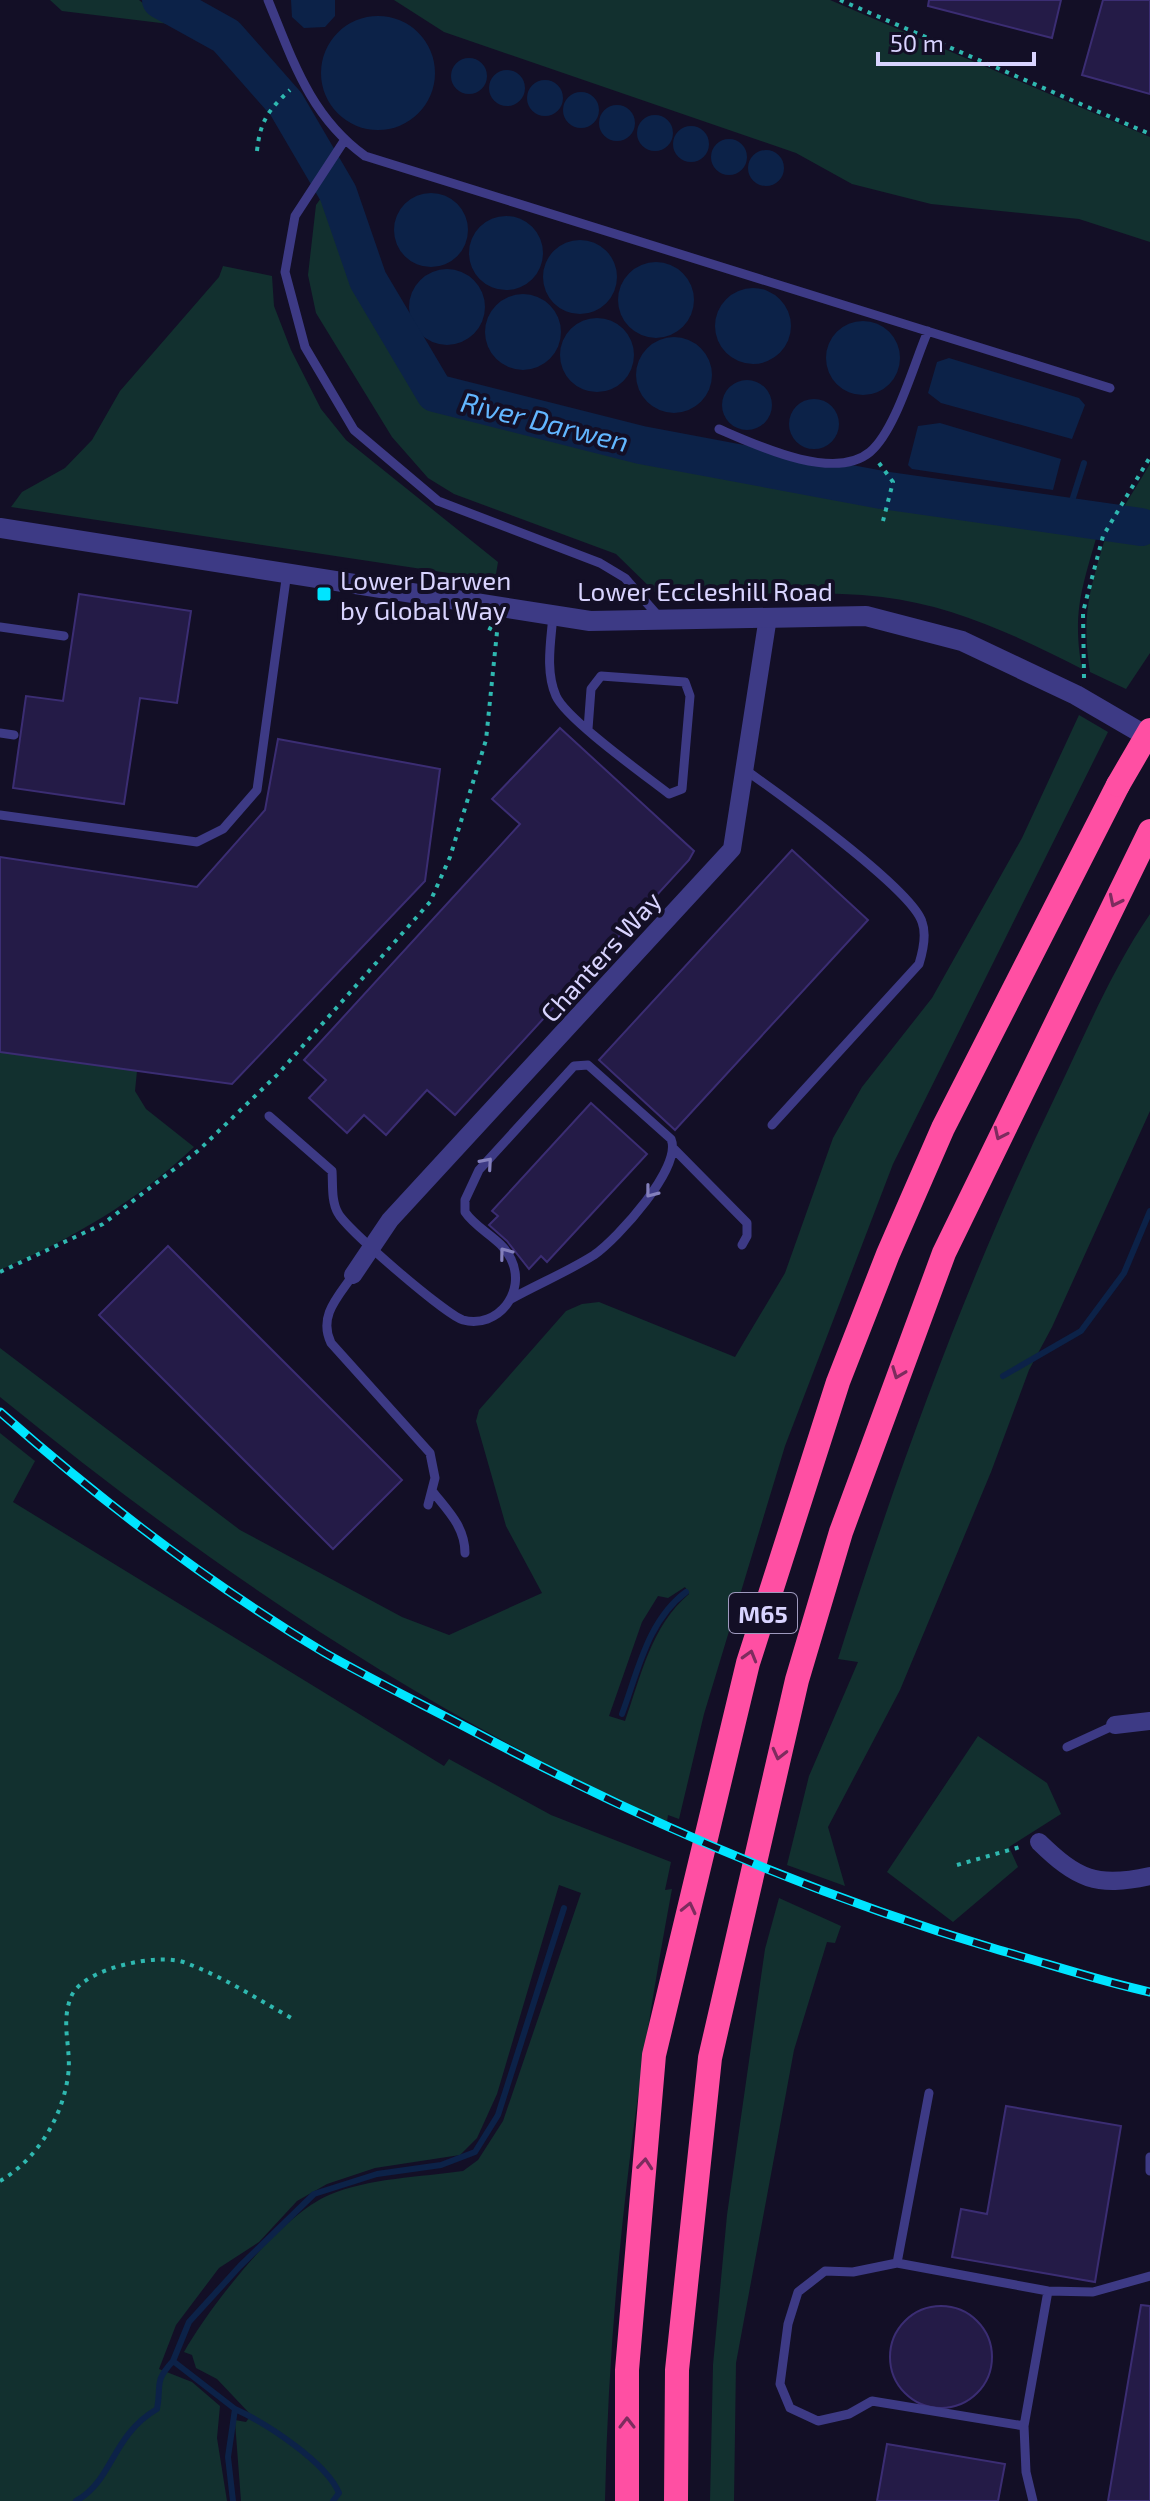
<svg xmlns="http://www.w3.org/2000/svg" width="1150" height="2501" font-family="'Exo 2',sans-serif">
<rect width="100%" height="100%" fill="#130f26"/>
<path fill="#12302f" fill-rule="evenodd" d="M50 0H139L169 24 62 11Z
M394 0H830L1150 137V242L1079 219 931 204 852 184 796 153 444 32Z
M328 188 359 282 429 403 644 461 1097 535C1082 588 1072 613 1082 669 1020 637 952 605 882 597 808 589 735 595 662 599L616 554 454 494 428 478 392 437 316 313 308 275 316 205Z
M223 266 272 276 274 306 291 350 321 409 346 440 498 562 495 580 11 507 22 492 65 468 92 440 120 391 219 277Z
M1150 464V653L1126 689 1090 672C1081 615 1090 589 1106 535L1135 536 1145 519 1117 518Z
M1079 715 1108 732 893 1164 785 1446 704 1714 679 1819 668 1815 667 1822C424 1713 206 1565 0 1397V1348L240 1530 402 1617 449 1635 542 1593 506 1526 476 1421 479 1410 566 1311 582 1304 599 1302 735 1357 785 1273 833 1138 862 1087 932 998 1022 838ZM685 1587 689 1594C651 1626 641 1676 625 1721L609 1716 642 1622 658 1596 668 1598Z
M1150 914V1111L1052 1327 1029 1370 991 1472 900 1690 828 1827 845 1886 787 1865 809 1776 858 1662 838 1659C899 1466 967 1279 1055 1097 1085 1035 1111 971 1150 914Z
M0 1052 137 1071 135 1091 146 1109 194 1147C134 1203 75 1237 0 1270Z
M0 1433 35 1461 13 1502 444 1766 449 1759 551 1815 671 1862 665 1890 672 1889C634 2091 609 2295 605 2501H241L235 2422V2420L246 2422 251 2415 217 2379 196 2368 192 2355 184 2352C210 2306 280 2216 329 2195 369 2178 421 2177 463 2171L478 2160 503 2121 581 1893 559 1885 497 2094 477 2138 460 2155 375 2168 327 2184 297 2201 259 2242 219 2268 176 2325 159 2369 192 2382 220 2406 217 2438 227 2501H0Z
M978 1736 1047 1783 1061 1814 1009 1847 1018 1867 953 1922 887 1872Z
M779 1898 841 1926 835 1943 827 1942 794 2050 736 2363 734 2501H710L713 2365 727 2215 765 1949Z"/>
<path fill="#0c2248" d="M291 0H335V16L325 27 304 28 292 17Z
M321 73a57 57 0 1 1 114 0a57 57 0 1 1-114 0Z
M451 76a18 18 0 1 1 36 0a18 18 0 1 1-36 0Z
M489 88a18 18 0 1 1 36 0a18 18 0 1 1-36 0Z
M527 98a18 18 0 1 1 36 0a18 18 0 1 1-36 0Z
M563 110a18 18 0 1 1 36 0a18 18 0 1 1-36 0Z
M599 123a18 18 0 1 1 36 0a18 18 0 1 1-36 0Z
M637 133a18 18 0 1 1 36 0a18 18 0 1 1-36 0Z
M673 144a18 18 0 1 1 36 0a18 18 0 1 1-36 0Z
M711 157a18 18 0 1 1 36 0a18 18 0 1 1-36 0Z
M748 168a18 18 0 1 1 36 0a18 18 0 1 1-36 0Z
M394 230a37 37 0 1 1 74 0a37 37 0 1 1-74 0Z
M469 253a37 37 0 1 1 74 0a37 37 0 1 1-74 0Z
M543 277a37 37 0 1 1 74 0a37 37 0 1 1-74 0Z
M618 300a38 38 0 1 1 76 0a38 38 0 1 1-76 0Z
M409 307a38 38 0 1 1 76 0a38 38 0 1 1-76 0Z
M715 326a38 38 0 1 1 76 0a38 38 0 1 1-76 0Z
M485 332a38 38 0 1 1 76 0a38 38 0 1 1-76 0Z
M560 355a37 37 0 1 1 74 0a37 37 0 1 1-74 0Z
M826 358a37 37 0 1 1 74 0a37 37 0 1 1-74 0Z
M636 375a38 38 0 1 1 76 0a38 38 0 1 1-76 0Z
M949 358 1079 398 1085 405 1072 439 941 403 928 393 937 362Z
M722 405a25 25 0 1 1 50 0a25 25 0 1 1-50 0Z
M789 424a25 25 0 1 1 50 0a25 25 0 1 1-50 0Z
M940 423 1061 459 1053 490 912 469 908 465 918 426Z"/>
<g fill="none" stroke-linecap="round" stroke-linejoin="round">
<path stroke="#0c2248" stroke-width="6" d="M1071 517V504L1084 463
M1003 1376 1081 1331 1124 1273 1150 1211
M622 1714C638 1671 648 1620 686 1592
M235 2409C266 2423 326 2462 339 2493L333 2501
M76 2501C113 2481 111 2436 157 2409 162 2384 153 2383 173 2361
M233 2501 228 2457 235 2409 173 2361 189 2322 240 2266 314 2194 377 2174 441 2165 475 2152 498 2115 564 1908"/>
<path stroke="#0c2248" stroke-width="38" d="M161 0 226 36 286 104 338 193 368 280 435 393 641 445 882 490 1141 527"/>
</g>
<path fill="#241b47" stroke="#3b2d73" stroke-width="2" d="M929 0H1061L1052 38 928 6Z
M1103 0H1150V94L1082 75Z
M79 594 191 611 177 703 140 698 124 804 13 788 26 696 63 701Z
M560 728 694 851 689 860 455 1115 427 1090 386 1135 364 1115 347 1133 309 1098 326 1080 304 1060 520 824 492 799Z
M278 739 440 769 425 881 232 1084 0 1052V857L197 887 265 810Z
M792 850 868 920 675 1130 599 1060Z
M591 1103 647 1154 547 1262 541 1256 529 1269 507 1241 489 1225 498 1216 492 1211Z
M168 1246 402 1480 333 1549 99 1315Z
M1006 2106 1121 2126 1095 2282 952 2257 961 2209 987 2214Z
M1141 2305 1150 2306V2501H1108Z
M890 2357a51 51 0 1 1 102 0a51 51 0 1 1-102 0Z
M887 2444 1005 2464 998 2501H877Z"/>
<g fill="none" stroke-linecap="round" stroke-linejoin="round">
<path stroke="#2fb8b0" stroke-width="4" stroke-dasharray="4 6" stroke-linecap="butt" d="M840 0 1150 134
M257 151C260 122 268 110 290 90
M879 463 893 482 883 521
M1084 678 1083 612 1103 536 1150 457
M0 1272 103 1224 199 1150 278 1074 430 902 450 857 486 740 497 632 485 626
M957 1865 1020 1847
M0 2181C36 2160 62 2119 68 2076 72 2049 60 2024 71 1997 82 1968 160 1952 186 1963 224 1977 259 2000 295 2020"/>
<path stroke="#3d3a85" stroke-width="9" d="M268 0C293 61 310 116 365 156L1110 388
M344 141 295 216 285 272 305 347 354 430 438 501 600 563 625 578 659 617
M719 429C756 445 834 482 870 452 896 430 914 363 928 331
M553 615C551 641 545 671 556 696 566 719 646 776 669 794L682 789 690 696 685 682 601 676 591 689 588 729
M0 627 64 636
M0 733 14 735
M744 769C778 793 912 889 922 922 927 935 923 951 919 964L772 1125
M0 815 197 842 223 829 257 790 287 572
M269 1116 332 1171C333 1184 331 1201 338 1213 346 1229 446 1315 463 1320 498 1329 527 1292 511 1259 502 1239 477 1230 465 1212V1200L479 1170 574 1066 588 1065 671 1139C683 1167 617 1239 594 1255 569 1271 538 1284 511 1299
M674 1149 747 1223V1236L742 1245
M353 1275C338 1297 318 1316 331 1343L430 1453 435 1478 428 1505
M433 1492C448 1511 465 1527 465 1553
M1067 1747 1115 1725
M929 2093 897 2263 1048 2291 1093 2292 1150 2276
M1150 2157V2171
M897 2263 853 2272 825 2271 798 2292 788 2324 780 2384 790 2408 818 2421 849 2414 872 2401 1024 2426 1048 2291
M1024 2426 1026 2472 1033 2501"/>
<path stroke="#3d3a85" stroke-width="18" d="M353 1275 390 1220 732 849 768 617
M1115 1725 1150 1721
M1039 1842C1077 1879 1096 1888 1150 1876"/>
<path stroke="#3d3a85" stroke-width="20" d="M0 528 590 621 866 616 962 641 1076 695 1150 738"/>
<path stroke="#ff4fa3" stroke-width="24" d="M627 2501V2370L654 2055 748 1663 838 1382 888 1254 943 1128 1118 785
M676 2501 677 2370 710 2058 797 1680 841 1532 944 1253 1150 831"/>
<g stroke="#00e5ff" stroke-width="9">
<path id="rail" d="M0 1412C100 1500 211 1585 325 1653 374 1681 426 1706 475 1732 644 1822 816 1896 999 1950 1049 1964 1099 1981 1150 1992"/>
</g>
<use href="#rail" stroke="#130f26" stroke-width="6" stroke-dasharray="18" stroke-linecap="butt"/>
<path stroke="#ff4fa3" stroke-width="24" d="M1118 785 1150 730"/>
</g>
<defs><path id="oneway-chevron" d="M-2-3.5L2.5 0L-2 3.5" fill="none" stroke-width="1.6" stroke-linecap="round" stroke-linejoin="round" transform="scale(2)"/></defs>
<g stroke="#7d2c5e">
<use href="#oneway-chevron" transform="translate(1115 901) rotate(116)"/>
<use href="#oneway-chevron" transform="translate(1000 1134) rotate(115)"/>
<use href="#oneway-chevron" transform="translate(898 1373) rotate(111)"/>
<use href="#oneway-chevron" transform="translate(750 1656) rotate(-74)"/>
<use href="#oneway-chevron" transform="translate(779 1754) rotate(104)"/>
<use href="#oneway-chevron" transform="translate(689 1908) rotate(-77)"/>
<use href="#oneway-chevron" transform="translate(645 2164) rotate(-85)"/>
<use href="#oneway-chevron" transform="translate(627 2423) rotate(-90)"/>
</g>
<g stroke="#837fbc">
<use href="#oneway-chevron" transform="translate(487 1163) rotate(-49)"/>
<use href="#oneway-chevron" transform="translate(651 1192) rotate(128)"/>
<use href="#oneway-chevron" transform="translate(505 1253) rotate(-127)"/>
</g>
<rect fill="#00e5ff" stroke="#130f26" stroke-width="3" x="316" y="586" width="16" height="16" rx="4"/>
<g text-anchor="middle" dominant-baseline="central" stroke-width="8" stroke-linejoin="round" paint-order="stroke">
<rect fill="#130f26" stroke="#9e99be" stroke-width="2" x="729" y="1593" width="68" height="40" rx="6"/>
<g font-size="24" font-weight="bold" fill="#d9d4ff">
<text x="763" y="1613">M65</text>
</g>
<g font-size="26" fill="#d9d4ff" stroke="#130f26" text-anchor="start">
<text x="340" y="579">Lower Darwen<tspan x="340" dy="30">by Global Way</tspan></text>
</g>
<g font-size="26" fill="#d9d4ff" stroke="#130f26">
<text x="705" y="590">Lower Eccleshill Road</text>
<text transform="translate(600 956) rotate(-48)">Chanters Way</text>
</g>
<g font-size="28" font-style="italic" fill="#62b6ff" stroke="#130f26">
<text transform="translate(545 421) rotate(14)">River Darwen</text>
</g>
</g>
<path d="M878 52v12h156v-12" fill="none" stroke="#d9d4ff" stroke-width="4"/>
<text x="890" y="52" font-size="24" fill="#d9d4ff" stroke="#130f26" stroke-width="6" paint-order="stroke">50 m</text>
</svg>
